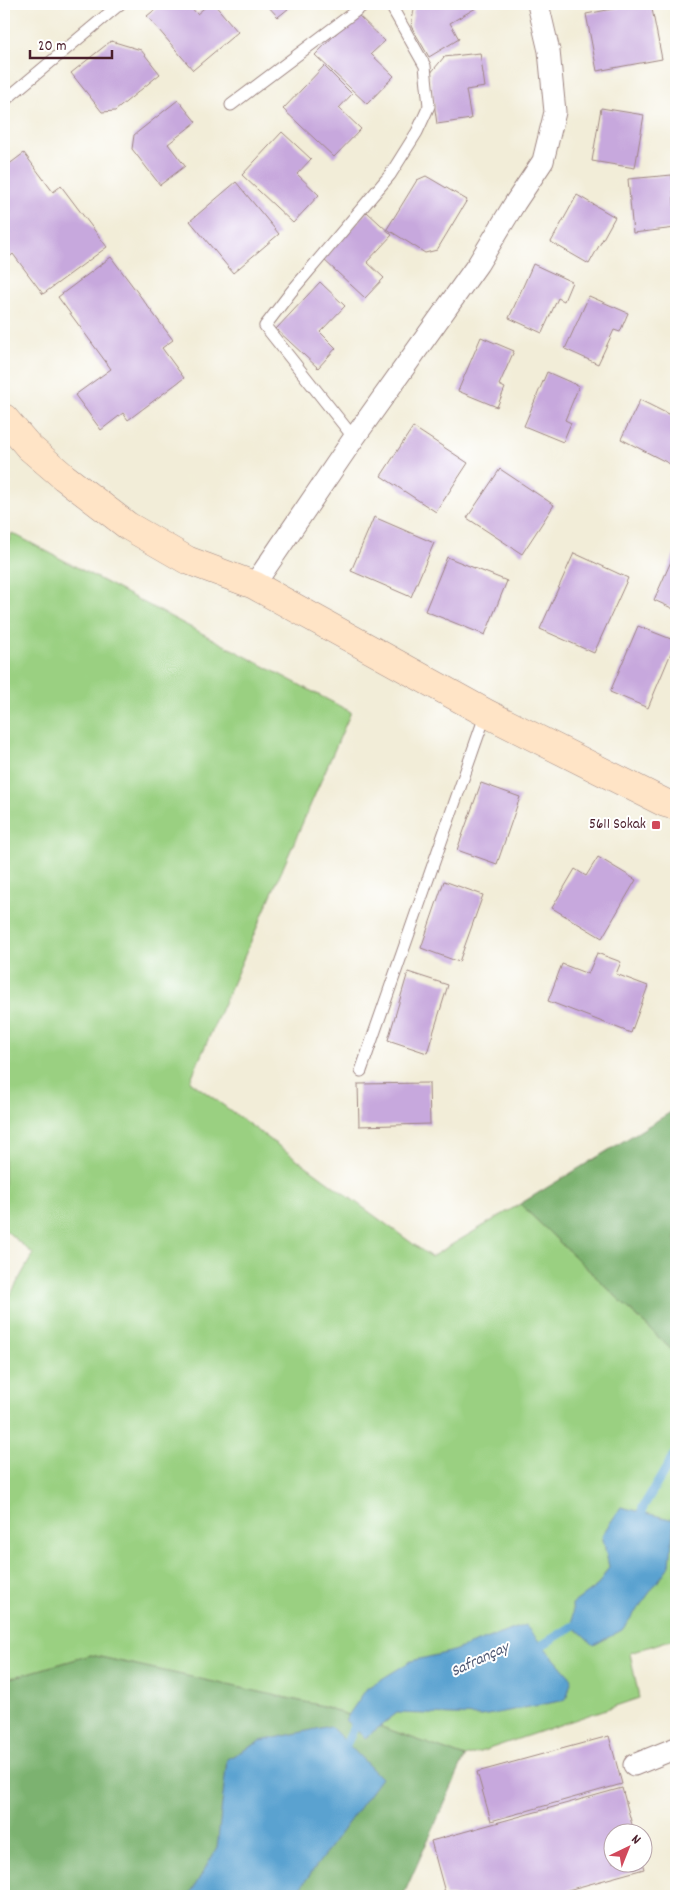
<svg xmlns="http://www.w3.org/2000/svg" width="680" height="1900" font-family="Dekko,sans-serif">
<rect width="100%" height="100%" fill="#fff"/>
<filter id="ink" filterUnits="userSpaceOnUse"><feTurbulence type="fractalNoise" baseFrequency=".02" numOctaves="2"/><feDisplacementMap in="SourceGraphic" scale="10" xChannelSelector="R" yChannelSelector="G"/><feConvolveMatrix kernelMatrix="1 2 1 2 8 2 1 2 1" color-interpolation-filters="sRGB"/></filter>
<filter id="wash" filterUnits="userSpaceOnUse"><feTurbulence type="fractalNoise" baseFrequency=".0096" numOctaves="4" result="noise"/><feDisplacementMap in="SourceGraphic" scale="20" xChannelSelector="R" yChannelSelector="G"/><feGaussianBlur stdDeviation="1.12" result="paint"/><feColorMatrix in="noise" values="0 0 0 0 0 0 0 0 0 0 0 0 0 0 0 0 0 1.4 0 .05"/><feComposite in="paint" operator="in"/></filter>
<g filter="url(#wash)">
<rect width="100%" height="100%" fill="#f2edd8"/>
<path fill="#9ad081" stroke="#727856" d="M12 533 351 712 190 1081 431 1257 520 1204 676 1354V1638L630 1653 639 1698 465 1757 323 1706 91 1655 4 1680V1306L33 1254 4 1229V552Z"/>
<path fill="#7bb26f" stroke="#62684d" d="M676 1109V1354L520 1204Z
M91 1655 323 1706 465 1757 403 1896H4V1680Z"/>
<path fill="#5aa2d0" stroke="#52607e" d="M621 1507 674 1520 670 1565 622 1630 594 1645 573 1626 572 1604 598 1585 609 1567 602 1535Z
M525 1625 572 1679 566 1700 482 1716 397 1713 365 1738 345 1720 367 1688 411 1661 450 1652Z
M330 1726 381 1778 303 1884 297 1896H189L217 1848 227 1759 261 1741Z"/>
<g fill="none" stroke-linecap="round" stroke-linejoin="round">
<path stroke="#5aa2d0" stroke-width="9" d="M641 1522 643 1507 676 1452
M534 1650 583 1620
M342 1753 354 1728 361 1722"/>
</g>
<g id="blocks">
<path fill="#c7a8dd" d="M162 4H188L197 14 209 4H214L238 32 193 70 147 16Z
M266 4H294L278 17Z
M415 4H473L476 8 450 23 459 39 429 57 411 26Z
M639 4H651L662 59 597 71 586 14Z
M356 13 385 41 371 54 394 76 367 104 315 55Z
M111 41 141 50 160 74 115 111 102 112 71 73Z
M480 53 485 87 466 90 471 119 437 124 430 74 444 57Z
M324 66 352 94 339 108 361 129 334 157 283 109Z
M178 100 196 122 168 144 185 166 160 185 132 149 134 135Z
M601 108 644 115 635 168 592 161Z
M282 132 311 159 297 174 319 195 293 223 242 175Z
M24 153 53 192 61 186 107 247 43 294 13 254 4 262V168Z
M672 175 676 228 633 233 628 179Z
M426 176 467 200 437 250 425 253 387 229 417 180Z
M236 182 279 234 233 273 190 221Z
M577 195 615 217 589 264 551 242Z
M367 212 392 235 367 262 384 278 365 298 323 259Z
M111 257 173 340 162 348 184 378 128 420 123 413 101 430 75 395 111 369 58 297Z
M533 264 572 282 564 301 558 298 542 333 509 318Z
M320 282 345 306 320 332 336 348 318 368 276 329Z
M589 296 628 313 620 332 614 330 598 364 565 349Z
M481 337 514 351 499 385 505 388 497 407 458 391Z
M547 372 579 386 565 420 571 423 563 442 524 426Z
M640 400 676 418V467L621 439Z
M413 427 468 463 436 512 381 476Z
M500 469 554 505 522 554 467 518Z
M374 517 434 543 411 597 351 571Z
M676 550V610L654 600Z
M574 553 628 578 594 653 540 629Z
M447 557 507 581 485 635 425 611Z
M638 626 676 641 648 708 610 692Z
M481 783 520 797 497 864 457 850Z
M598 857 636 880 602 938 552 908 575 869 586 876Z
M444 881 483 895 459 962 421 948Z
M597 953 621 962 616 974 648 986 631 1033 548 1001 562 964 588 974Z
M408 972 448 985 427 1053 388 1040Z
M429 1083 430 1124 359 1126 358 1084Z
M609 1736 622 1784 491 1821 477 1772Z
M622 1788 634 1832H612V1862H642L644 1869 546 1896H446L431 1841Z"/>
</g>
</g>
<g filter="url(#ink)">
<use href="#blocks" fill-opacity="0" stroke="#9e8682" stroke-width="1"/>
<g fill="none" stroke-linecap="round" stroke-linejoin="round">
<g stroke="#9e8682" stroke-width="13">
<path id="lane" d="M4 101 120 4
M231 105 365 4
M354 438 265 326 291 292 390 175 417 132 429 106 425 66 390 4
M361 1071 486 713"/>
</g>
<g stroke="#9e8682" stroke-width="23">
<path id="street" d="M254 585 354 438 478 264 515 203 543 161 555 112 549 51 538 4
M634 1765 676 1748"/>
</g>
<g stroke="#9e8682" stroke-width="29">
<path id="secondary" d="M4 418 29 447 64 477 128 526 187 560 254 585 486 713 665 803 676 806"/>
</g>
<use href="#lane" stroke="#fff" stroke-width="11"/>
<use href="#street" stroke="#fff" stroke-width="21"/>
<use href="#secondary" stroke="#ffe4c6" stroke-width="28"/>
</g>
</g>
<rect fill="#d1495b" stroke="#fff" stroke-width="2" x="651" y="820" width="10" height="10" rx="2.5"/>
<g text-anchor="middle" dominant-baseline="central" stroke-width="4" stroke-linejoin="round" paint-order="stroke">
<g font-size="15" fill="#4a1f2b" stroke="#fff" text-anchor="end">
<text x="646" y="825">5611 Sokak</text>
</g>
<g font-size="16" font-style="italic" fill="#515a75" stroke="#fff">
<text transform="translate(480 1660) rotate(-25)">Safrançay</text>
</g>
</g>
<rect width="680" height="1900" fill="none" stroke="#fff" stroke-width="20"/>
<g transform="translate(628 1848) rotate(43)"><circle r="24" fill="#ffffff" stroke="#b7a5aa"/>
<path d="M0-4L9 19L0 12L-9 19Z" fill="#d1495b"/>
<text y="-8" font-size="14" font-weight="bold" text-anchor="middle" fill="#4a1f2b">N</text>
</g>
<path d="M30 50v8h82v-8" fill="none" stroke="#4a1f2b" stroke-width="2.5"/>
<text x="38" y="50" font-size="15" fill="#4a1f2b" stroke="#ffffff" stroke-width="4" paint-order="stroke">20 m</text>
</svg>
